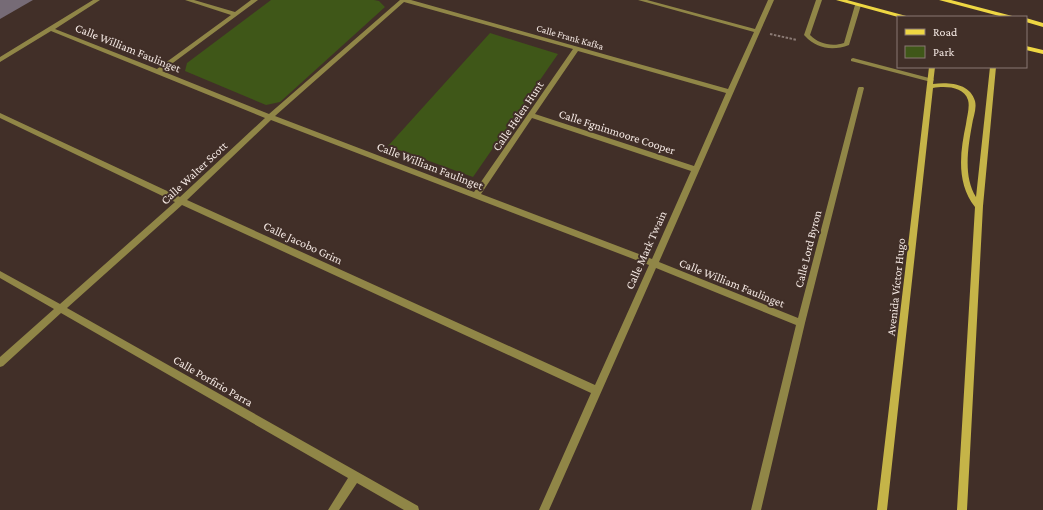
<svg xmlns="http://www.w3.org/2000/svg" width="1043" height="510" font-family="'Crimson Pro',serif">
<rect width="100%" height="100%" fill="#412f28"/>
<path fill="#3f5718" d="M271 0H374L379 1 385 7 280 102 266 105 185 71 187 63Z
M490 33 558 54 473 177 388 146Z"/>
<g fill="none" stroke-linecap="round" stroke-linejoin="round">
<path stroke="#8b7b75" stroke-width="2" stroke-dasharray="2.5 1.5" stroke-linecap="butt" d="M770 34 797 40"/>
<path fill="#908647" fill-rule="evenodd" d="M816 0H822L810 35C819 44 832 47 844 43L855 5 860 4 861 5 849 45C833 51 817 49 805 36L804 35Z
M853 58 933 79 934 80 931 82 851 61V59Z"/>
<path fill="#908647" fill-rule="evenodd" d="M93 0H100L55 29 157 69 231 15 185 0H194L235 12 251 0H258L162 71 269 114 400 0H411L728 89 754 32 638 0H647L755 29 768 0H774L659 262 798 318 858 88 859 87H863L864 88 805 323 761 510H751L796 325 656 268 549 510H539L591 393 182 205 67 308 418 506 419 510H404L357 483 339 510H328L348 478 61 313 3 366 0 367V357L54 309 0 278V271L60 304 175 202 0 118V113L180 197 265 118 51 31 0 62V57ZM404 2 573 49 474 192 275 116ZM578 51 726 93 694 166 535 114ZM532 118 691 171 652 259 481 194ZM271 120 649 265 595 385 187 200Z"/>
<path fill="#c5b448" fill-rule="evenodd" d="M929 67H935L933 84C948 82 970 83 975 101 977 109 973 117 972 125 968 147 963 177 976 197L990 67H996L983 206 967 510H957L975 207C956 183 960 152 966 124 967 116 970 107 968 100 964 86 944 86 933 88L887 510H877Z"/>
<path fill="#eed743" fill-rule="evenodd" d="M836 0H847L910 17H898Z
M939 0H951L1016 17H1003Z
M1026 18 1043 23V27L1026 22Z
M1026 46 1043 50V54L1026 50Z"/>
</g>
<path fill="#766b76" d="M0 0H33L0 19Z"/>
<g text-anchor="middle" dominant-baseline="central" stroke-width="4" stroke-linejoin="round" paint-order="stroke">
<g font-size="10" fill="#f4e8e3" stroke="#412f28">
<text transform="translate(570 37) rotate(16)">Calle Frank Kafka</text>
</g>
<g font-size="12" fill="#f4e8e3" stroke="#412f28">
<text transform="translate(128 48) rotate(22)">Calle William Faulinget</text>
<text transform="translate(518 116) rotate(-56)">Calle Helen Hunt</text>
<text transform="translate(617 132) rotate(18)">Calle Fgninmoore Cooper</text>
<text transform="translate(430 166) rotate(21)">Calle William Faulinget</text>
<text transform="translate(194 173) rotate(-43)">Calle Walter Scott</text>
<text transform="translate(303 243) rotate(25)">Calle Jacobo Grim</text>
<text transform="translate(808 249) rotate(-76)">Calle Lord Byron</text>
<text transform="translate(646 250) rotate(-66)">Calle Mark Twain</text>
<text transform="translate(732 283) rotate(22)">Calle William Faulinget</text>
<text transform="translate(896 287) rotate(-84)">Avenida Víctor Hugo</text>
<text transform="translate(213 381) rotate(30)">Calle Porfirio Parra</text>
</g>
</g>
<rect x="897" y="16" width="130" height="52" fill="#412f28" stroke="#897973"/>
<rect x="905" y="29" width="20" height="6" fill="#eed743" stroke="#897973"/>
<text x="933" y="36" font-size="12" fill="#f4e8e3">Road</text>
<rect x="905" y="46" width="20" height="12" fill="#3f5718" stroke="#897973"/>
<text x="933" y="56" font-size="12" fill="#f4e8e3">Park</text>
</svg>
